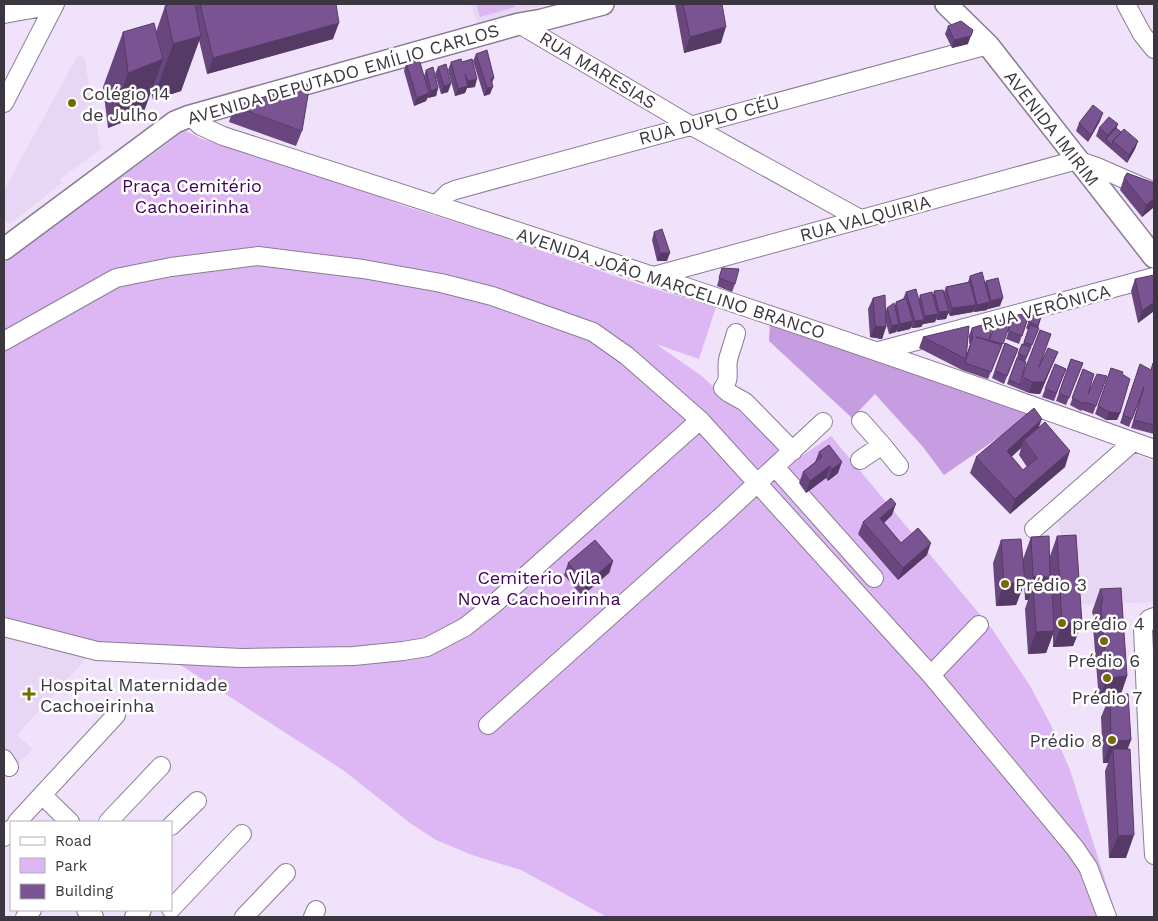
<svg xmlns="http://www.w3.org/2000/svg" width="1158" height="921" font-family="'Work Sans',sans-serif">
<rect width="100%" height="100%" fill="#f1e2fb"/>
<path fill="#e8d6f5" d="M471 4H548L477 24Z
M78 55 84 57 101 149 60 179 62 183 10 224 4 221V190Z
M1131 453 1154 461V602L1080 605 1057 518Z
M4 628 92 652 17 735 33 749 4 778Z"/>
<path fill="#dcb7f4" d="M476 4H514L515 7 480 17Z
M184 130 202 139 313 171 404 206 493 234 641 285 716 307 699 359 656 344 703 377 793 462 831 436 992 629 1029 684 1050 723 1070 770 1117 917H607L521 870 472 855 436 840 410 823 343 770 182 666 165 660 4 629V263L63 218 163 147Z"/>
<path fill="#c69de1" d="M770 320 1034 413 944 475 923 447 875 394 852 418 769 341Z"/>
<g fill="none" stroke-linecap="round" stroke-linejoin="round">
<g stroke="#8a7c93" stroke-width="20">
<path id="minor" d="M1126 4 1142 34 1154 49
M4 14 54 5
M519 24 690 125 860 219
M4 103 55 4
M190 116 201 126 223 136C535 236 846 338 1154 449
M436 205 448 193 455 190 988 45
M654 276 1077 160 1097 167 1154 192
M736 333C734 342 730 351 728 360 726 371 731 378 723 388L729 393 745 402 793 451
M4 341 116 278 171 267 258 256 363 269 441 283 492 296 593 332 627 356 700 420 931 675 1075 848 1088 867 1107 917
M879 351 1154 277
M882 445 899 466
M860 460 882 445 861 421
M775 467 874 578
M1034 529 1133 442
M1154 617 1149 619 1143 628 1149 768 1154 855
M4 627 97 651 241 658 354 656 403 651 427 647 465 627 494 604 700 420
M931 675 979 625
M488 725 724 514 823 422
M4 759 9 767
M42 795 70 822
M17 822 116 715
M108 822 161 766
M171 826 197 801
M4 837 11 829
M171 909 242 834
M86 910 94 917
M25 917 32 910
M134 917 142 910
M244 917 286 873
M313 917 316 910"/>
</g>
<g stroke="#8a7c93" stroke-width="24">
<path id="major" d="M946 4 988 45 1154 257
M4 249 175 122 190 116 519 24 542 20 603 4"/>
</g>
<use href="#minor" stroke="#fff" stroke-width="18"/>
<use href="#major" stroke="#fff" stroke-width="21"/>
</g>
<path fill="#69477e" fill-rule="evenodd" d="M197 4H336L333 39 207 74 199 40 181 91 153 100 151 91 143 114 108 128 103 87 123 32H156L165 6 195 7Z
M675 4H722L721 43 684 53Z
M948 26 968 44 952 48 945 34Z
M476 54 494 78 492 83 490 94 484 96 473 61Z
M451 62H462L475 87 467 88 465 93 455 96 448 70Z
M406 63 424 76 426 70 438 88 436 96 428 98V97L426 101 414 106 404 71Z
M438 67 448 92 441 94 435 74Z
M234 106 302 131 296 146 229 122Z
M1100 121 1088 142 1076 131 1079 123Z
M1118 124 1116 128 1121 132 1138 141 1135 149 1127 163 1096 136 1099 128Z
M1124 178 1154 183V207L1142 217 1120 190Z
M654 232 667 261H657L652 240Z
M722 268 735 284 732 292 717 286Z
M970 276 985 283 986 281 1000 306 988 309V308L987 310 974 312V311L973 312 950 316 948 313 946 319 937 320 936 319 935 322 923 324 921 327 912 328 911 327 910 329 897 332 896 330V332L889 334 886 323V327L882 339 870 337 868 309 873 298 886 311 887 308 895 305 896 302 903 299 906 292 919 299 920 295H933L934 291 944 292 946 287 968 282Z
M1135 279 1154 311 1138 323 1131 291Z
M1044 307 1038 328H1039L1025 362 1020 385 1040 330 1039 366 1053 363 1040 394 1029 393 1007 384 1022 344H1023L1028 330 1026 328 1033 310Z
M1030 312 1019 344 1006 339 1014 316Z
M1013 316 988 379 962 370 919 348 923 337 966 356 970 344 969 343V335L972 328 994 321 988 341H989L997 321Z
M1005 343 1018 349 1004 384 992 378Z
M1071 359 1083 363 1066 405 1056 401Z
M1055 364 1066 369 1054 401 1042 397Z
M1140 364 1151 370 1154 364V434L1131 428 1141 395 1129 427 1120 423Z
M1111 368 1122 374 1120 413 1117 420H1106L1095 414Z
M1083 369 1088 394 1107 376 1093 414 1082 410 1081 411 1070 405Z
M1039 427 1065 467 1010 514 970 473 976 457ZM1021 448 1019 455 1027 467 1023 470 1011 457Z
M819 452 838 473 828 481 826 478 806 493 799 483 803 472 815 462Z
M892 515 884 523 901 543 927 555 898 580 858 534 863 522Z
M1057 536 1082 623 1073 646 1053 647V634L1046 653 1028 654 1025 609 1028 600H1025L1024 583 1016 605 996 606 993 563 1001 540 1023 559 1031 537 1050 556ZM1050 578V585L1047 586Z
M613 561 609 573 582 596 564 575 568 563Z
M1100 589 1127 676 1121 694 1131 740 1127 749 1126 858H1109L1105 771 1108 763H1103L1101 717 1108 700H1099L1093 627 1095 621 1092 612Z"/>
<path fill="#553a66" d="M339 23 333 39 207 74 213 58Z
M726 27 721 43 684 53 690 37Z
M973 30 968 44 952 48 954 40Z
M201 36 181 91 153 100 173 44Z
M163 59 143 114 108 128 128 73Z
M477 79 475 87 467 88 465 93 455 96 458 89 466 86 468 81Z
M451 84 448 92 441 94 444 86Z
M493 87 490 94 484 96 487 88Z
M438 88 436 96 428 98 431 91Z
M429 93 426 101 414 106 417 98Z
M1103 113 1100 121 1088 142 1091 135Z
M1118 124 1115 132 1106 139 1108 135Z
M1138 141 1135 149 1127 163 1129 155Z
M1154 199V207L1142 217 1146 205Z
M660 253H670L667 261H657Z
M1003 298 1000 306 988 309 991 301Z
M990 302 987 310 974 312 977 305Z
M1154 302V311L1138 323 1142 311Z
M976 305 973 312 950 316 952 308Z
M949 311 946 319 937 320 939 312Z
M938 314 935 322 923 324 921 327 912 328 915 321 924 320 925 316Z
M913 321 910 329 897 332 900 324Z
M899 324 896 332 889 334 892 326Z
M875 326 886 327 882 339 870 337Z
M1058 352 1040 394 1029 393 1033 382Z
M1109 412 1120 413 1117 420H1106Z
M1042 419 1036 434 1024 440 1021 448 1001 467 1007 451Z
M1070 451 1065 467 1010 514 1015 499Z
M842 462 838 473 828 481 832 469Z
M830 466 826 478 806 493 810 481Z
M896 504 892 515 876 530 880 518Z
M931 543 927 555 898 580 903 568Z
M613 561 609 573 582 596 586 584Z
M1033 577H1050L1042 599 1033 586 1028 600H1025Z
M1025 582 1016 605 996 606 1004 584Z
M1082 623 1073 646 1053 647 1062 624Z
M1054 631 1046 653 1028 654 1036 632Z
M1127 676 1119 699 1110 694 1108 700H1099L1107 678Z
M1131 740 1123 762 1113 749 1108 763H1103L1111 741Z
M1134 835 1126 858H1109L1118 836Z"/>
<path fill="#7a5392" stroke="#553a66" d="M170 4H195L201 36 173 44 165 6Z
M200 4H336L339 23 213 58Z
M683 4H722L726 27 690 37Z
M961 21 973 30 971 36 954 40 948 26Z
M154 23 163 59 128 73 123 32Z
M487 50 494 78 491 79 493 87 487 88 476 54Z
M419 59 429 93 417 98 406 63Z
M461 59 462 62 472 59 477 79 468 81 465 74 468 86 458 89 451 62Z
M446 64 451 84 444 86 438 67Z
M433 67 438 88 431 91 426 70Z
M310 83 302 131 234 106Z
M1093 105 1103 113 1091 135 1079 123Z
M1109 117 1118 124 1108 135 1099 128Z
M1116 128 1121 132 1113 141 1112 145 1106 139Z
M1124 129 1138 141 1129 155 1113 141Z
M1127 173 1154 183V199L1146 205 1124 178Z
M662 229 670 253H660L654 232Z
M722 268 739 269 735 284 719 278Z
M982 272 990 302 977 305 970 276Z
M1154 275V302L1142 311 1135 279Z
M998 278 1003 298 991 301 986 281Z
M970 282 976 305 952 308 946 287Z
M916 289 924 320 915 321 906 292Z
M943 290 949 311 939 312 934 291Z
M932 292 938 314 925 316 920 295Z
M885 295 886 327 875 326 873 298Z
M906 298 913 321 900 324 896 302Z
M894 303 899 324 892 326 887 308Z
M1044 307 1038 326 1028 321 1033 310Z
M1030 312 1022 336 1008 331 1014 316Z
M1013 316 1003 344 989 340 997 321Z
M994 321 989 340 976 337 1002 345 991 372 965 363 973 336 972 335V328Z
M1030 325 1039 328 1032 345 1024 342Z
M969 326 966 359 923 337Z
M1040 330 1051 334 1039 367 1048 348 1058 352 1044 382H1033L1022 377Z
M1005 343 1018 349 1007 376 995 371Z
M1022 344 1031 347 1026 357 1018 354Z
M1017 358 1026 362 1020 385 1009 380Z
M1071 359 1083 363 1069 398 1059 393Z
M1153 363 1154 364V425L1134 420 1144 387 1132 419 1123 415 1140 364 1151 370Z
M1055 364 1066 369 1056 393 1045 389Z
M1111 368 1123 372 1122 374 1130 379 1120 413 1109 412 1098 406Z
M1083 369 1094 374 1088 394 1097 374 1107 376 1096 406 1085 402 1084 404 1072 398Z
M1034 408 1042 419 1007 451 1023 470 1037 458 1024 440 1045 422 1070 451 1015 499 976 457Z
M829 445 842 462 832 469 830 466 810 481 803 472 822 457 819 452Z
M891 498 896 504 880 518 901 543 918 528 931 543 903 568 863 522Z
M1076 535 1082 623 1062 624 1057 536Z
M1049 536 1050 577H1033L1031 537Z
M1021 539 1025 582 1004 584 1001 540Z
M595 540 613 561 586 584 568 563Z
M1052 585 1054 631 1036 632 1033 586Z
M1121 588 1127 676 1107 678 1101 605 1103 599 1100 589Z
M1110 694H1128L1131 740 1111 741Z
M1113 749H1130L1134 835 1118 836Z"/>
<g fill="#766a02" stroke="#fff" stroke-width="2">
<circle cx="72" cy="103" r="5"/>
<circle cx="1005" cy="584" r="5"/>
<circle cx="1062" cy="623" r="5"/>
<circle cx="1104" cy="641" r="5"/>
<circle cx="1107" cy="678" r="5"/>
<path d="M26.5 686.5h5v5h5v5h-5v5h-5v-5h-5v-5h5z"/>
<circle cx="1112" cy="740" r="5"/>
</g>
<g text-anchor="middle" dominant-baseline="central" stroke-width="5" stroke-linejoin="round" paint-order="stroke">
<g font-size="18" fill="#3c3640" stroke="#fff">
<text transform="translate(598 70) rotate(31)">RUA MARESIAS</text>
<text transform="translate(343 74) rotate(-16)">AVENIDA DEPUTADO EMÍLIO CARLOS</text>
<text transform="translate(709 120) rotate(-15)">RUA DUPLO CÉU</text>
<text transform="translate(1052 128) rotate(52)">AVENIDA IMIRIM</text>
<text transform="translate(865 218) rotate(-15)">RUA VALQUIRIA</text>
<text transform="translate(671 283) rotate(18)">AVENIDA JOÃO MARCELINO BRANCO</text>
<text transform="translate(1046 307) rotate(-15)">RUA VERÔNICA</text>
</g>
<g font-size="18" fill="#3c3640" stroke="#fff" text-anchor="start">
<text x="82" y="93">Colégio 14<tspan x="82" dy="21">de Julho</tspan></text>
<text x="1015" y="584">Prédio 3</text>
<text x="1072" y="623">prédio 4</text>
<text x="1104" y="660" text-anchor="middle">Prédio 6</text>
<text x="40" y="684">Hospital Maternidade<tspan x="40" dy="21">Cachoeirinha</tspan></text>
<text x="1107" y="697" text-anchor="middle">Prédio 7</text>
<text x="1102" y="740" text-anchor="end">Prédio 8</text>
</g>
<g font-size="18" fill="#3f0458" stroke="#fff">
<text x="192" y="185">Praça Cemitério<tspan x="192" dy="21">Cachoeirinha</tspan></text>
<text x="539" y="577">Cemiterio Vila<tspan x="539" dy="21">Nova Cachoeirinha</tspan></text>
</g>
</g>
<rect width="1158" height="921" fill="none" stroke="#3c3640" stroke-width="10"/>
<rect x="10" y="821" width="162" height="90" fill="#ffffff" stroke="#b1afb3"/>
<rect x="20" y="837" width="25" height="8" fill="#ffffff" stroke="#b1afb3"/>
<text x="55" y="846" font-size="15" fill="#3c3640">Road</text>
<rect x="20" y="858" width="25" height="15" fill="#dcb7f4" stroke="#b1afb3"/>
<text x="55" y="871" font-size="15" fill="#3c3640">Park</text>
<rect x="20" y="884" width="25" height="15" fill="#7a5392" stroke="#b1afb3"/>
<text x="55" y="896" font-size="15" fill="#3c3640">Building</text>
</svg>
